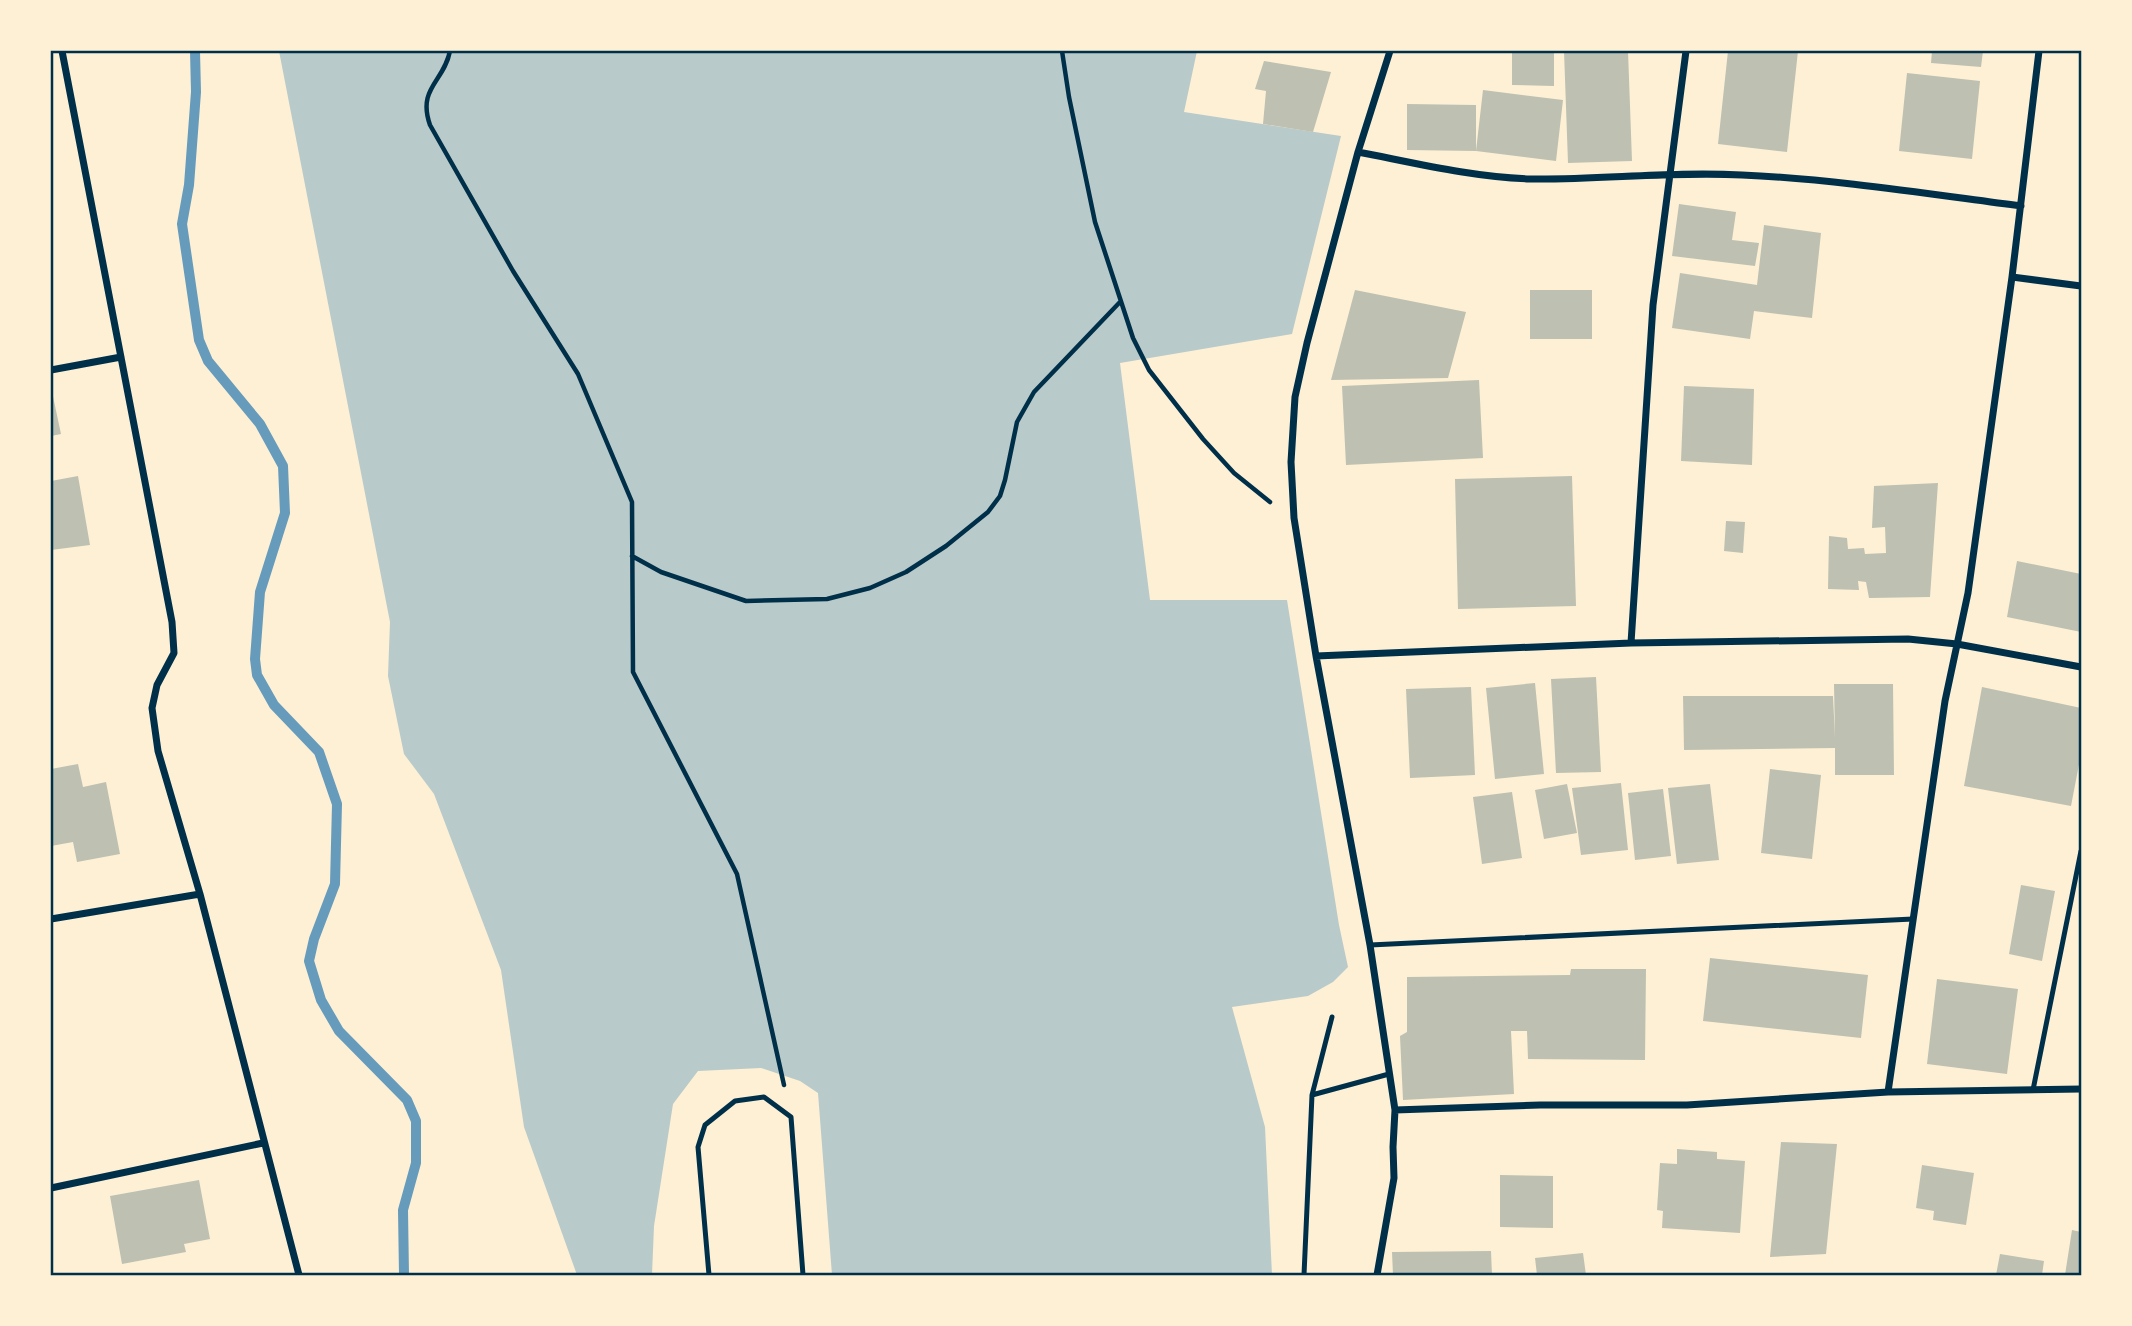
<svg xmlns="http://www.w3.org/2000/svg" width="2132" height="1326" font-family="'Noto Sans',sans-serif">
<rect width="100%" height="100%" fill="#fdf0d5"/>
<path fill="#b9caca" d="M279 51H1197L1184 112 1341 136 1292 334 1120 363 1150 600H1287L1339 925 1348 967 1333 982 1308 996 1232 1007 1265 1127 1272 1275H832L818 1093 800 1081 761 1068 698 1071 673 1104 654 1226 652 1275H577L524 1127 501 970 434 794 404 754 388 676 390 622Z"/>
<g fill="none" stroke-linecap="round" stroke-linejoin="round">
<path stroke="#669bbc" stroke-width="10" d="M195 51 196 92 189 185 182 224 199 340 208 361 260 424 283 466 285 513 260 592 255 659 257 675 274 705 319 752 337 804 335 884 314 939 309 961 321 1000 339 1031 407 1100 416 1121V1163L403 1210 404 1275"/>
</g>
<path fill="#bec0b2" d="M1512 51H1554V86L1512 85Z
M1564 51H1628L1632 161 1568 163Z
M1728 51H1798L1787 152 1718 144Z
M1932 51H1983L1981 67 1931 63Z
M1264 61 1331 72 1313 132 1263 124 1266 91 1255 89Z
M1907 73 1980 81 1972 159 1899 151Z
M1483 90 1563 100 1556 161 1476 151Z
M1407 104 1476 105V151L1407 150Z
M1679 204 1736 212 1732 240 1759 243 1755 266 1672 256Z
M1764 225 1821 233 1812 318 1754 311 1750 339 1672 328 1680 273 1757 285Z
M1355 290 1466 312 1448 378 1331 380Z
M1530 290H1592V339H1530Z
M1479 380 1483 458 1346 465 1342 386Z
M1684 386 1754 389 1752 465 1681 461Z
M51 387 61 434 51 436Z
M78 476 90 545 51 550V481Z
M1572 476 1576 606 1458 609 1455 479Z
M1938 483 1930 597 1869 598 1866 582 1858 581 1859 590 1828 589 1829 536 1847 538 1848 549 1864 548 1865 554 1886 553 1885 527 1872 528 1874 486Z
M1726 521 1745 522 1743 553 1724 551Z
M2017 561 2081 574V632L2007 617Z
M1596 677 1601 772 1556 773 1551 679Z
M1535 683 1544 774 1495 779 1486 688Z
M1834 684H1893L1894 775H1835V748L1684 750 1683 696H1833L1835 738Z
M1471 687 1475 775 1410 778 1406 689Z
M1982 687 2081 708V754L2071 806 1964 786Z
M78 764 83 787 106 782 120 854 77 862 73 842 51 846V769Z
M1770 769 1821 775 1812 859 1761 853Z
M1621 783 1628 850 1581 855 1572 788Z
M1567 784 1577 833 1544 839 1535 790Z
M1710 784 1719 860 1677 864 1668 788Z
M1663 789 1671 856 1635 860 1628 793Z
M1512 792 1522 858 1482 864 1473 797Z
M2021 885 2055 891 2042 961 2009 954Z
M1710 958 1868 975 1861 1038 1703 1021Z
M1571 969H1646L1645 1060 1528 1059 1527 1031H1511L1514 1094 1403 1100 1400 1036 1407 1032V977L1570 975Z
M1937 979 2018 989 2007 1074 1927 1064Z
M1781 1142 1837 1144 1826 1254 1770 1257Z
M1677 1149 1717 1152V1159L1745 1161 1740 1233 1662 1228 1663 1211 1657 1210 1660 1163 1677 1164Z
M1922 1165 1974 1173 1966 1225 1933 1220 1934 1211 1916 1208Z
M1500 1175 1553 1176V1228L1500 1227Z
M199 1180 210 1239 184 1244 186 1252 122 1264 110 1196Z
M2072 1230 2081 1232V1275H2065Z
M1491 1251 1492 1275H1393L1392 1252Z
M1583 1253 1586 1275H1537L1535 1258Z
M2000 1254 2044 1261 2042 1275H1996Z"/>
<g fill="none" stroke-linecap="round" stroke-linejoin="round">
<path stroke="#003049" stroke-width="4.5" d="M450 51C444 82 417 88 430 125L513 271 578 374 632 502 633 672 737 874 784 1085
M1062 51 1069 97 1095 222 1133 338 1149 370 1203 439 1234 473 1270 502
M632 556 661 572 746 601 827 599 870 588 906 572 946 546 988 512 1000 496 1005 480 1017 422 1034 392 1120 302"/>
<path stroke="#003049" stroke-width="5" d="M1370 945 1913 919
M2033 1090 2081 851
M1312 1095 1332 1017
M709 1275 698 1147 705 1125 735 1101 764 1097 791 1117 803 1275
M1304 1275 1312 1095 1389 1074"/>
<path stroke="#003049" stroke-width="7" d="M62 51 172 622 174 653 157 685 152 708 158 751 200 894 299 1275
M1358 152C1415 163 1472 177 1530 179 1601 180 1671 171 1742 175 1835 179 1929 194 2021 206
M2012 277 2081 286
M51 370 121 357
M1631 643 1653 305 1686 51
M1316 656 1631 643 1908 639 1957 644 2081 667
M51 919 200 894
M1888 1092 1945 701 1968 593 2012 277 2039 51
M1395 1110 1540 1105H1687L1888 1092 2081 1089
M51 1188 263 1143
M1377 1275 1394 1178 1393 1147 1395 1110 1370 945 1316 656 1294 518 1291 462 1295 397 1307 343 1358 152 1390 51"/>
</g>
<rect width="2132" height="1326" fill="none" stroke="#fdf0d5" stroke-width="105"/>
<rect x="52" y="52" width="2028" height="1222" fill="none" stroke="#003049" stroke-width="2.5"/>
</svg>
